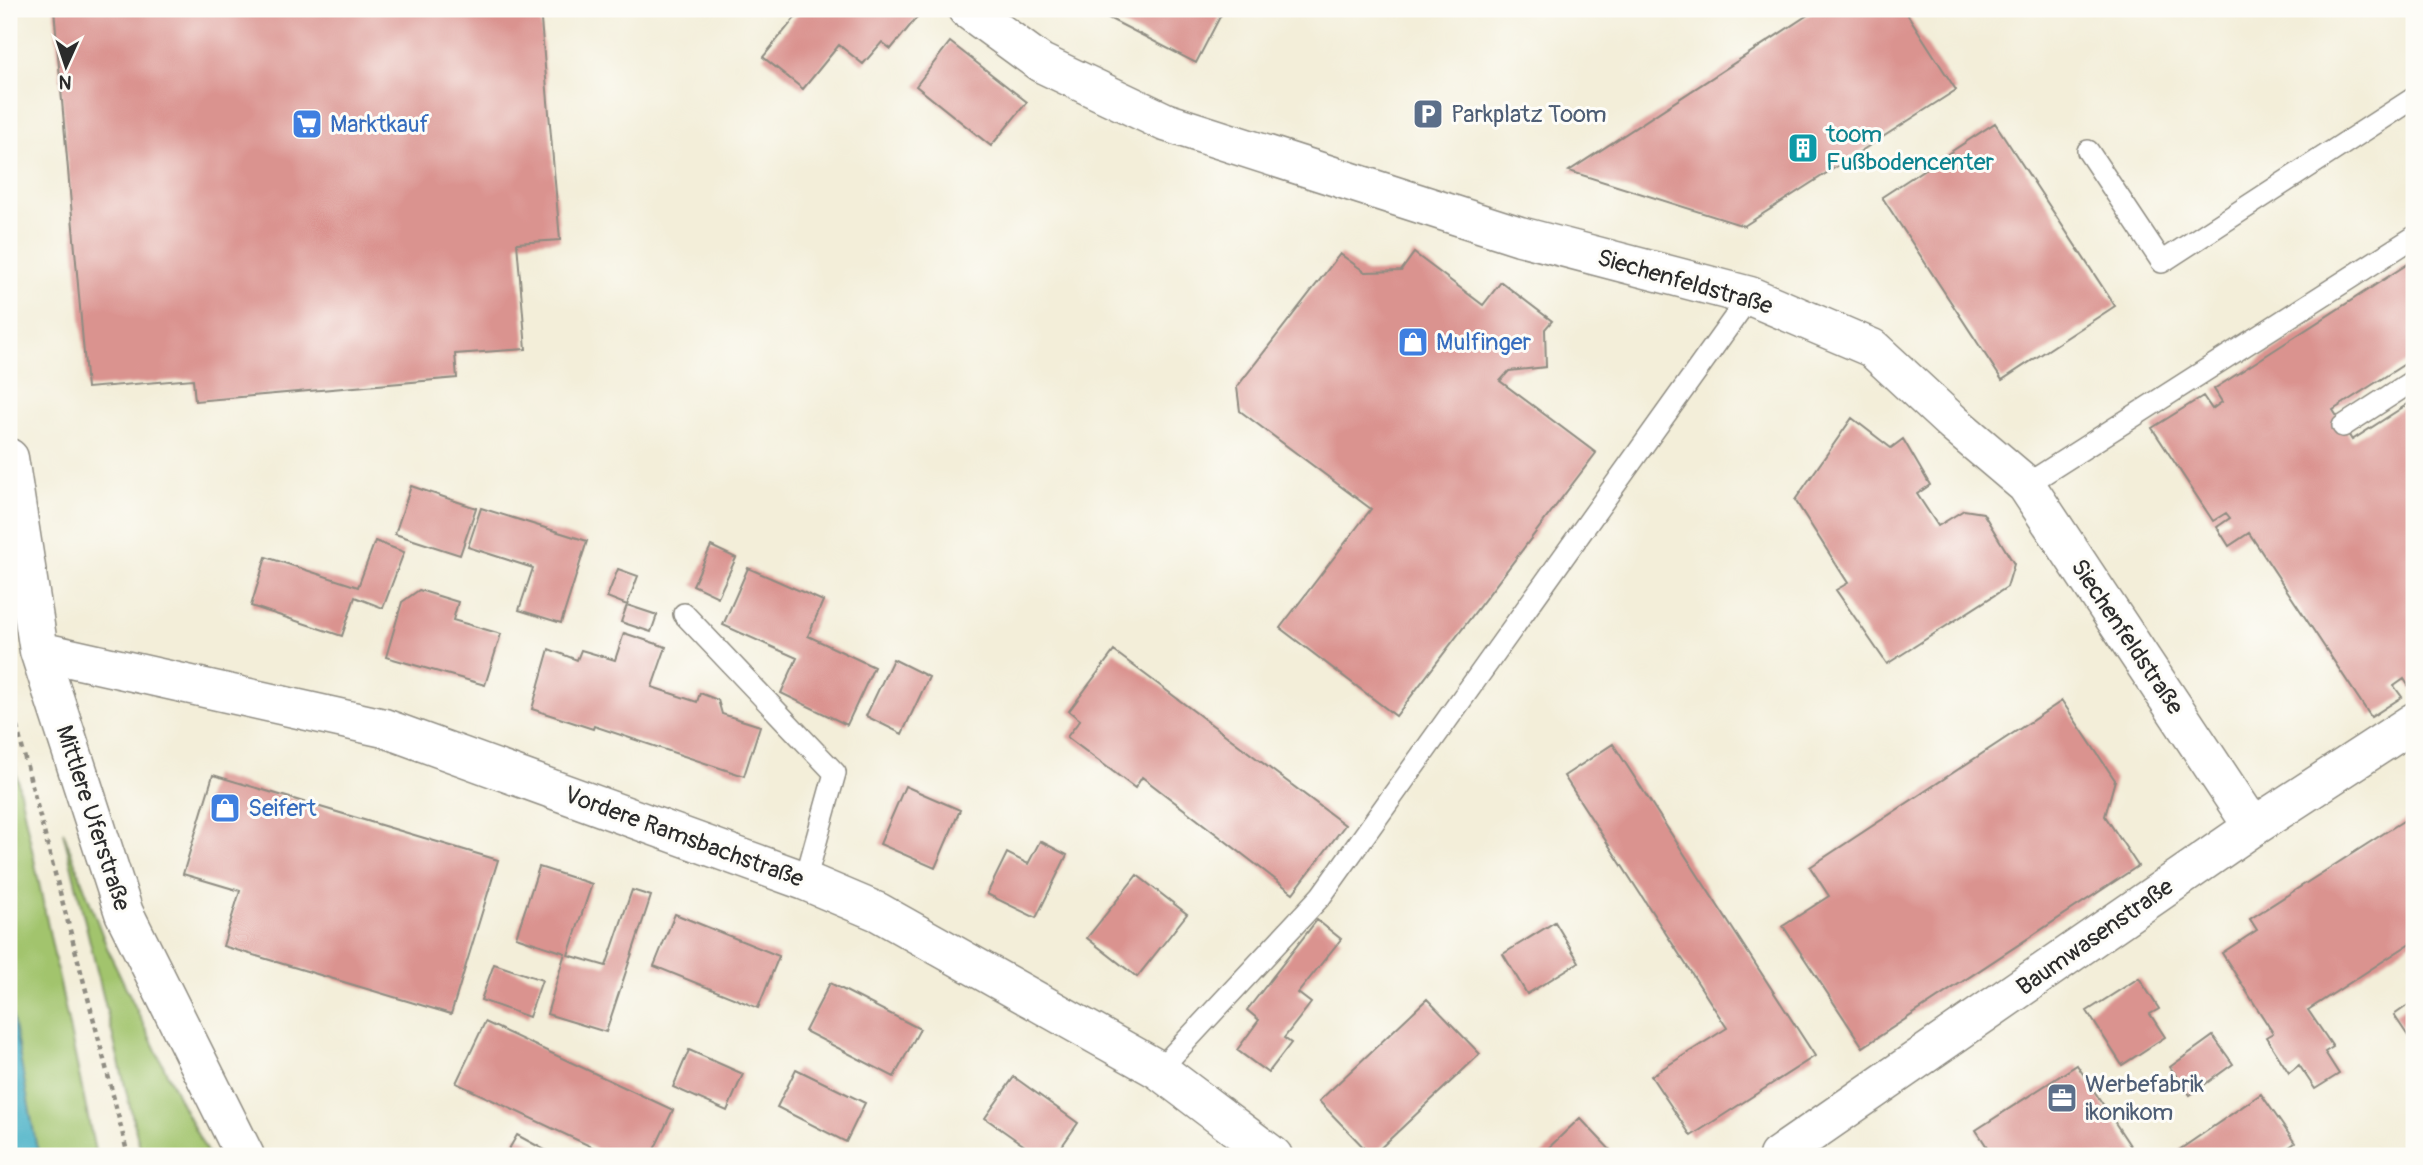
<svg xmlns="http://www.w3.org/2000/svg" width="2423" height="1165" font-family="Pangolin,sans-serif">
<rect width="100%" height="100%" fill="#fdfcf7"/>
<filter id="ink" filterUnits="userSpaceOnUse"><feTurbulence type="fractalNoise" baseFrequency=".0143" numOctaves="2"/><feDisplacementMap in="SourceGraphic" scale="14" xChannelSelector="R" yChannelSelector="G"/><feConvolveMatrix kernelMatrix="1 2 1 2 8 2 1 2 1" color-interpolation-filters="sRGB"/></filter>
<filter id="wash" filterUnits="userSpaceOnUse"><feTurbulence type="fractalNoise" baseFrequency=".00686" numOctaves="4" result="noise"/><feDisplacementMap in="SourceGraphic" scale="28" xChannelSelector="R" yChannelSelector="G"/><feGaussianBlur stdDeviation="1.57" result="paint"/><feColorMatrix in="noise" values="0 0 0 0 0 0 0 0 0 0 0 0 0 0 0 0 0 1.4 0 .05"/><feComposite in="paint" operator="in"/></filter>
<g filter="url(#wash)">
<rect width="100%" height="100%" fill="#f3eed9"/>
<path fill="#a2c46d" stroke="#66784c" stroke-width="2" d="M9 719 16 773 96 1156H9Z
M63 831 108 950 183 1107 209 1156H142Z"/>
<path fill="#47b0c6" stroke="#396e78" stroke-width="2" d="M9 998 36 1144 40 1156H9Z"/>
<g id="blocks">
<path fill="#da938f" d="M54 9H540L560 240 517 243 526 349 455 354 457 378 195 401 193 379 87 388Z
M802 9H909L918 16 891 49 882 42 863 64 839 45 803 89 763 57Z
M1091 9H1224L1196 63Z
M1817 9H1904L1956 90 1744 226 1569 171Z
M950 42 1027 102 991 146 916 86Z
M1995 123 2115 306 2002 380 1882 197Z
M1414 253 1483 305 1501 282 1552 321 1545 329 1546 367 1509 371 1500 381 1596 453 1396 716 1280 628 1371 509 1240 411 1237 387 1340 254 1365 272 1401 271Z
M2414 260V358L2333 410 2352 440 2414 400V690L2412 691 2404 679 2394 686 2402 697 2371 717 2249 533 2229 546 2217 527 2230 518 2226 513 2213 521 2152 428 2203 396 2212 409 2222 402 2214 389Z
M1852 418 1891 448 1903 439 1930 485 1917 494 1938 526 1964 510 1983 513 2014 564 2007 587 1887 664 1836 590 1848 583 1795 500Z
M411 486 476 508 460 555 395 534Z
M481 508 587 541 561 623 519 610 533 568 468 547Z
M375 541 404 552 383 608 355 597 342 636 251 606 266 557 358 587Z
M711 546 736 558 718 597 693 585Z
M748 568 823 601 808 636 874 667 847 725 781 693 797 658 723 625Z
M618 569 638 576 627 605 607 597Z
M419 590 458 602 453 620 501 634 485 685 386 657 402 602Z
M627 605 657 615 651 632 621 622Z
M624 633 666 647 652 687 697 702 700 693 718 700 722 714 760 726 744 776 594 726 593 729 532 709 549 649 577 660 581 650 615 660Z
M1114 651 1345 825 1293 893 1142 777 1135 788 1067 737 1080 720 1069 711Z
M893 659 929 677 902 734 866 716Z
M2062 701 2115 780 2105 816 2138 866 1863 1047 1783 926 1829 896 1810 867Z
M1613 744 1815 1056 1691 1136 1651 1076 1727 1028 1564 776Z
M213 775 498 860 451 1014 223 946 240 891 183 874Z
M905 786 960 810 935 868 880 844Z
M2414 814V941L2308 1010 2333 1047 2325 1052 2339 1074 2315 1089 2299 1065 2289 1073 2266 1037 2273 1033 2222 953 2257 930 2250 919Z
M1040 841 1067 855 1036 918 987 894 1007 853 1028 864Z
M539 867 592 884 568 955 606 966 632 890 651 896 606 1032 547 1014 565 953 516 937Z
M1137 875 1187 914 1137 977 1087 938Z
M675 914 779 956 758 1008 654 966Z
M1317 920 1341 939 1298 993 1311 1003 1284 1038 1291 1043 1268 1073 1237 1050 1259 1020 1247 1010Z
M1555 922 1579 962 1527 994 1503 954Z
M494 964 542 980 529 1017 481 1000Z
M2139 978 2159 1009 2150 1014 2165 1037 2122 1065 2087 1011Z
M830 983 920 1029 894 1077 805 1031Z
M1427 999 1480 1054 1372 1156 1319 1101Z
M2414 1001V1045L2394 1015Z
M485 1022 673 1110 651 1156H611L456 1083Z
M2213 1036 2233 1064 2190 1095 2170 1067Z
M689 1050 743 1074 727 1111 673 1087Z
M2077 1065 2137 1156H1993L1976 1130Z
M796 1069 865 1103 846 1142 777 1107Z
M1014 1077 1078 1123 1055 1156H1039L985 1118Z
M2261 1094 2295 1143 2276 1156H2183L2179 1150Z
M1580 1118 1616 1156H1540Z
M517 1135 556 1156H505Z"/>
</g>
</g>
<g filter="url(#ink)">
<use href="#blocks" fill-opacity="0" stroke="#8f8c82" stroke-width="2"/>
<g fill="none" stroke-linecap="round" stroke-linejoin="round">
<g stroke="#8f8c82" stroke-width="24">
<path id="service" d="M2088 151 2162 262 2414 98
M2343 426 2414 380
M2026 485 2414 237
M684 614 835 773 805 881
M1159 1070 1321 896 1750 296"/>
</g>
<g stroke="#8f8c82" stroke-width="41">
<path id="minor" d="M967 9 1041 63 1165 122 1520 236 1750 296 1872 348 1953 423 2026 485 2253 827
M9 458 39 651 124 913 245 1156
M39 651 384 728 805 881 878 912 1159 1070 1273 1156
M1778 1156 2253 827 2414 722"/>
</g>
<path stroke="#8f8c82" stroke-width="4.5" stroke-dasharray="5 5" stroke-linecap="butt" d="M12 707C49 857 92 1006 128 1156"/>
<use href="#service" stroke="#fff" stroke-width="21"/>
<use href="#minor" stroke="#fff" stroke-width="38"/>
</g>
</g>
<defs>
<g id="parking-square" transform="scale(1.575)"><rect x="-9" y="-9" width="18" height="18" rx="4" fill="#5c6f8a" stroke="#fdfcf7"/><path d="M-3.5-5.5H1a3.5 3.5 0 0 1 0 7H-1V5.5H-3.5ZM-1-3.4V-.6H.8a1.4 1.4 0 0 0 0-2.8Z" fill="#fff"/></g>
<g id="supermarket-square" transform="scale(1.575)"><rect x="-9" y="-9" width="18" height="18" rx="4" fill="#3f7fe0" stroke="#fdfcf7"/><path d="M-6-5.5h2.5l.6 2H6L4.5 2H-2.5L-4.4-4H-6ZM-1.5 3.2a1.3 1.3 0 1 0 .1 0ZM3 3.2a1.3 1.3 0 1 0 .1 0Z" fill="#fff"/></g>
<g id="building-square" transform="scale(1.575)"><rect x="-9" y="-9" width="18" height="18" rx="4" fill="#0f9aa8" stroke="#fdfcf7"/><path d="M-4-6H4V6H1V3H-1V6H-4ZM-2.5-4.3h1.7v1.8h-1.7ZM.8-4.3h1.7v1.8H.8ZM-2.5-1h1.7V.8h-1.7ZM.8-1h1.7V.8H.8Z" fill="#fff"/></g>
<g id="shop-square" transform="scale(1.575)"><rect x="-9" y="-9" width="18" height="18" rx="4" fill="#3f7fe0" stroke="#fdfcf7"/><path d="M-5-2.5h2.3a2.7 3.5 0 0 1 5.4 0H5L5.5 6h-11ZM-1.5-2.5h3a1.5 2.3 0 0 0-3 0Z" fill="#fff"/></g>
<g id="office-square" transform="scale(1.575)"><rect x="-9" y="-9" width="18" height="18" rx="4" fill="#5c6f8a" stroke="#fdfcf7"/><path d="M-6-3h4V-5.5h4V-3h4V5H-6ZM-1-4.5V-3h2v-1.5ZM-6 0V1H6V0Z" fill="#fff"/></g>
</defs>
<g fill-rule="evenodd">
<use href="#parking-square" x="1428" y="114"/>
<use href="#supermarket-square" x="307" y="124"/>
<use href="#building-square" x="1803" y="148"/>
<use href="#shop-square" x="1413" y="342"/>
<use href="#shop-square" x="225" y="808"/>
<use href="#office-square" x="2062" y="1098"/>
</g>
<g text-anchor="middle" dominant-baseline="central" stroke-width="6" stroke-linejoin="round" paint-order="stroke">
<g font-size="24" fill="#4e5e75" stroke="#fdfcf7" text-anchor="start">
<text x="1451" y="114">Parkplatz Toom</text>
<text x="2085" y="1084">Werbefabrik<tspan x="2085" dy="28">ikonikom</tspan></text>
</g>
<g font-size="24" fill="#366cbe" stroke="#fdfcf7" text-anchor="start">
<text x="330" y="124">Marktkauf</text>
<text x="1436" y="342">Mulfinger</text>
<text x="248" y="808">Seifert</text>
</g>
<g font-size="24" fill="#0d838f" stroke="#fdfcf7" text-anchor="start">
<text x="1826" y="134">toom<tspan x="1826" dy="28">Fußbodencenter</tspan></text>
</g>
<g font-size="24" fill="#2b2b2b" stroke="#fdfcf7">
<text transform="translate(1685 282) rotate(16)">Siechenfeldstraße</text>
<text transform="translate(2127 637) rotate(56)">Siechenfeldstraße</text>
<text transform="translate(93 818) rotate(72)">Mittlere Uferstraße</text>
<text transform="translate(684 837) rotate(20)">Vordere Ramsbachstraße</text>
<text transform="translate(2095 937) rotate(-35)">Baumwasenstraße</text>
</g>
</g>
<rect width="2423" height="1165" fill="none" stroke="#fdfcf7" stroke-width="35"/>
<g transform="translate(66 66) rotate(183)" stroke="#fdfcf7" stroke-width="5" paint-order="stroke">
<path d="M0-5L12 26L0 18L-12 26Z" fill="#2b2b2b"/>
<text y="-10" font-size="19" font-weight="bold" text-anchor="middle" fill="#2b2b2b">N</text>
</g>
</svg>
